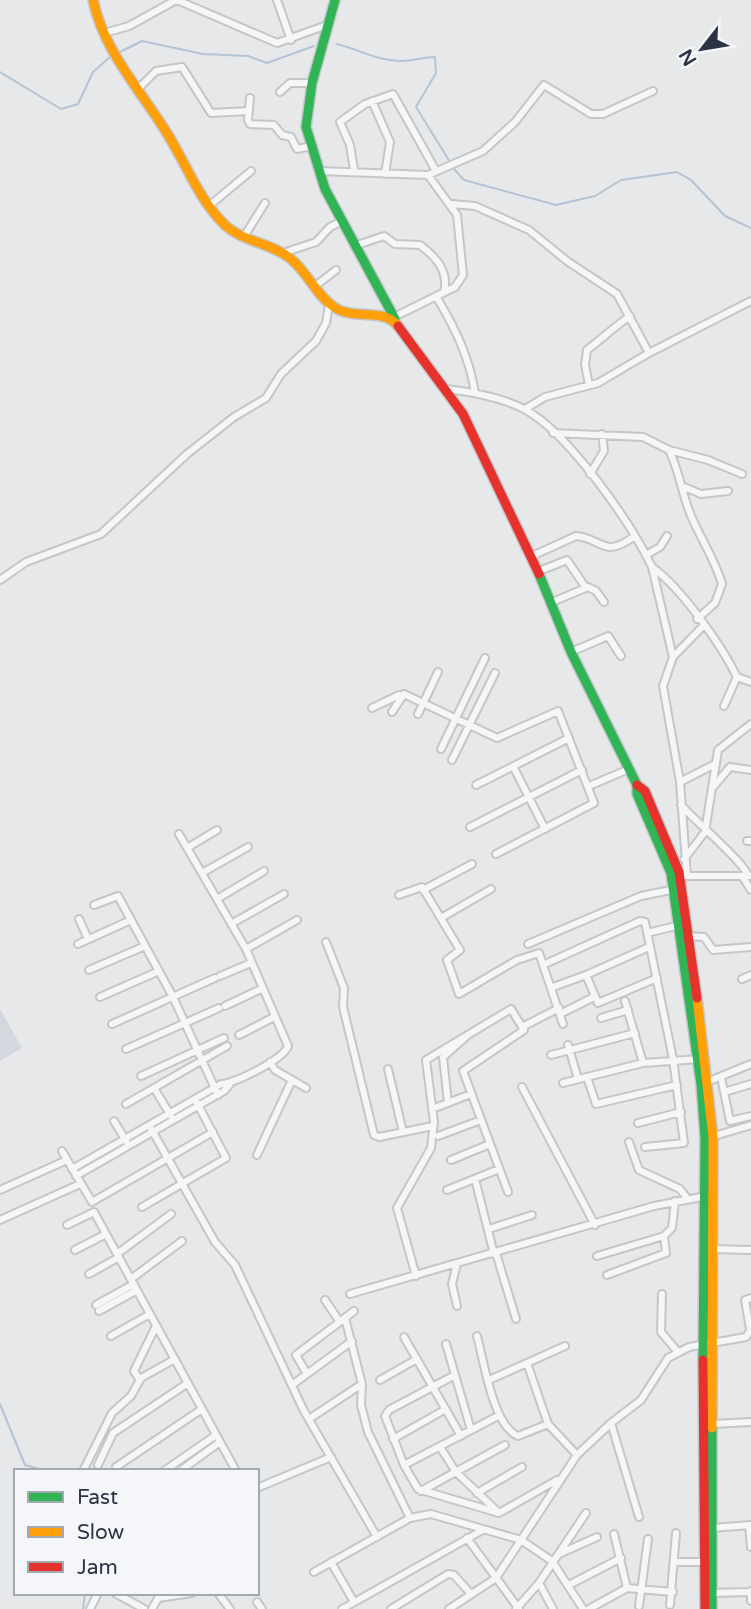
<svg xmlns="http://www.w3.org/2000/svg" width="751" height="1609" font-family="'Varela Round',sans-serif">
<rect width="100%" height="100%" fill="#e6e8ea"/>
<path fill="#d4d7dd" d="M0 1009 22 1048 0 1061Z"/>
<g fill="none" stroke-linecap="round" stroke-linejoin="round">
<path stroke="#b4c4d5" stroke-width="2" d="M337 44C358 49 380 62 402 61 413 61 423 57 435 57L436 73 416 107 450 162
M118 53 142 41 203 54 248 56 267 63 314 46
M0 72 61 109 78 104 93 72 110 57
M452 167 464 180 556 205 595 196 621 180 677 172 691 180 725 216 751 228
M0 1404 25 1465 46 1471
M83 1609 85 1593"/>
<g stroke="#c4c6c8" stroke-width="10">
<path id="street" d="M177 0 277 43 327 25
M277 0 291 40
M104 33 129 26 176 0
M137 90 156 71 182 67 211 113 249 111
M280 92 290 83H312
M250 98 248 120 250 124 274 125 282 135 291 137 297 149 312 146
M372 101 390 142 385 174
M354 170 350 145 340 122 365 104 393 94 436 171
M319 171 428 175 483 151 515 122 544 85 591 114H603L653 91
M452 204 475 206 529 230 567 261 617 294 649 353
M209 206 251 171
M245 235 265 203
M354 246 384 236 395 244 420 245C436 257 449 271 444 292
M283 253 316 242 330 227 342 221
M314 287 336 270
M436 296C455 328 469 356 475 393
M394 317 455 287 463 275 457 215 428 175
M589 385 585 365 587 350C603 338 614 327 630 316
M446 389C472 392 501 397 524 409 568 432 631 523 652 567L673 657 663 686 680 782 687 876
M525 409 545 397 598 383 649 353 751 301
M553 433 643 437 669 450 708 460 742 474
M669 450C680 472 682 496 692 518 702 541 715 560 722 584L715 603 697 619
M590 474 604 451 602 434
M684 487 701 494 728 491
M646 555 660 547 667 536
M532 556 576 536C604 539 603 559 635 536
M652 567C681 588 721 644 737 677L751 682
M539 571 567 560 586 588
M0 580 26 562 101 534 187 454 234 417 266 398 281 374 316 341 326 323 329 305
M550 603 588 587 596 591 604 602
M571 652 608 636 621 656
M673 657 703 626
M724 706 737 677
M372 708 399 695
M392 712 404 694 497 738 558 711 594 803 496 854
M418 714 438 672
M441 749 485 658
M452 760 495 673
M513 766 545 829
M680 782 715 764
M476 785 569 738
M589 786 629 769
M714 786 730 767 751 770
M681 805C693 819 746 864 748 876
M470 827 582 770
M747 841H751
M187 848 217 830
M684 859 705 832 718 750 751 724
M202 873 248 847
M684 876H751
M742 876 751 890
M423 890 472 864
M399 895 422 887 460 950 447 960 459 994 517 960 539 953 563 1024
M217 899 264 871
M94 905 118 896 173 997 218 1095
M441 918 491 889
M79 919 88 939
M231 924 284 894
M647 933 680 925
M687 936 704 937 713 950 751 947
M326 942 344 988 343 1007 374 1135 379 1137 433 1126
M78 944 131 920
M528 944 641 896 676 889
M649 947 586 975 598 1003 657 978
M246 949 297 920
M545 964 640 921 645 922 673 1059 684 1143 645 1147
M89 970 145 946
M220 976 251 963
M742 979 751 975
M553 987 586 975
M100 997 159 971
M625 1001 643 1063
M225 1006 261 989
M560 1014 594 997
M601 1018 628 1010
M112 1024 215 978
M524 1026 559 1008
M239 1035 274 1017
M568 1045 578 1079
M126 1049 219 1008
M551 1055 635 1033
M270 1062 275 1070 306 1088
M388 1069 403 1132
M141 1076 224 1038
M587 1077 596 1104 677 1085
M721 1077 730 1121 751 1116
M707 1082 751 1064
M563 1083 643 1063 700 1059
M522 1087 595 1225
M154 1088 171 1116
M724 1092 751 1084
M448 1103 443 1057 469 1034
M126 1104 227 1046
M432 1109 471 1094
M114 1121 126 1141
M638 1123 681 1112
M149 1125 215 1242 235 1265 304 1411 377 1537
M438 1136 481 1120
M711 1137 751 1125
M629 1142 639 1170 680 1189 687 1198
M62 1151 92 1202 213 1132
M257 1155 292 1080
M451 1160 490 1144
M72 1169 221 1084C235 1083 283 1060 288 1046L246 949 179 834
M76 1176 224 1091 230 1084
M475 1179 494 1254
M0 1190 67 1160
M447 1190 499 1169
M142 1207 226 1158 197 1103
M0 1220 80 1184
M67 1225 94 1212 236 1471
M489 1229 532 1215
M711 1249 751 1250
M75 1250 106 1234
M496 1253 516 1319
M117 1254 171 1214
M597 1256 664 1236 672 1228 675 1201
M89 1274 119 1257
M607 1275 666 1253 664 1236
M416 1276 397 1208 431 1148 434 1122 426 1060 511 1009 524 1030 463 1071 508 1192
M131 1279 182 1241
M350 1294 654 1206 712 1195
M662 1294 661 1332 677 1351
M325 1300 340 1322
M96 1305 134 1284
M457 1306 452 1284 457 1264
M99 1311 137 1290
M345 1318 362 1384 361 1405 368 1432 410 1518
M750 1329 745 1300 751 1298
M111 1336 150 1314
M477 1336C484 1361 493 1426 518 1436L548 1424
M404 1337 461 1436
M446 1344 471 1430
M527 1363 548 1424 577 1455
M307 1374 296 1355 354 1311
M455 1375 389 1410 385 1416 404 1465 418 1489 499 1513 557 1480
M140 1380 134 1371 156 1326
M380 1380 417 1359
M489 1380 565 1346
M292 1385 352 1341
M309 1419 362 1384
M611 1423 639 1517
M712 1424 751 1422
M393 1439 446 1409
M440 1447 456 1472 498 1512
M98 1465 113 1433 188 1383
M404 1465 498 1416
M116 1467 202 1409
M83 1471 112 1413 131 1396 141 1378 175 1359
M164 1471 216 1435
M180 1471 220 1442
M257 1488 331 1457
M421 1491 505 1445
M477 1493 522 1467
M749 1525 751 1547
M711 1528 751 1525
M614 1534 627 1588
M467 1538 519 1609
M559 1554 597 1537
M331 1562 354 1602
M674 1562H707
M314 1572 410 1518 431 1514 521 1540 552 1561 583 1609
M539 1583 553 1609
M569 1585 621 1558
M751 1591V1601
M115 1593 144 1609
M218 1593 230 1609
M709 1593 750 1592
M158 1598 192 1593
M257 1602 262 1609
M670 1605 676 1533
M639 1606 648 1539
M90 1609 98 1593
M152 1609 161 1593
M342 1609 481 1531
M391 1609 448 1574 454 1575 471 1594
M449 1609 496 1578 577 1455 611 1423 641 1400 668 1358 689 1347 746 1337 751 1329
M516 1609 539 1583 586 1513
M589 1609 627 1588 673 1592"/>
</g>
<g stroke="#c4c6c8" stroke-width="12">
<path id="fast" d="M335 0 312 83 306 127 325 189 395 319
M539 574 571 652 637 785V794L671 873 701 1084 705 1138 703 1360
M712 1609V1428"/>
</g>
<g stroke="#c4c6c8" stroke-width="12">
<path id="slow" d="M93 0C104 51 138 87 165 130 185 161 198 199 225 225 243 242 272 243 291 259 308 273 316 295 334 307 353 321 384 307 398 326
M697 998 713 1137 712 1428"/>
</g>
<g stroke="#c4c6c8" stroke-width="12">
<path id="jam" d="M398 326 463 414 539 574
M637 785 645 791 679 872 697 998
M703 1360 705 1609"/>
</g>
<use href="#street" stroke="#f5f6f7" stroke-width="6"/>
<use href="#fast" stroke="#30b455" stroke-width="9"/>
<use href="#slow" stroke="#ff9f0a" stroke-width="9"/>
<use href="#jam" stroke="#e5322d" stroke-width="9"/>
</g>
<rect x="14" y="1469" width="245" height="126" fill="#f4f6f9" stroke="#a4a8b1" stroke-width="2"/>
<rect x="28" y="1492" width="35" height="10" fill="#30b455" stroke="#a4a8b1" stroke-width="2"/>
<text x="77" y="1504" font-size="21" fill="#2b3445">Fast</text>
<rect x="28" y="1527" width="35" height="10" fill="#ff9f0a" stroke="#a4a8b1" stroke-width="2"/>
<text x="77" y="1539" font-size="21" fill="#2b3445">Slow</text>
<rect x="28" y="1562" width="35" height="10" fill="#e5322d" stroke="#a4a8b1" stroke-width="2"/>
<text x="77" y="1574" font-size="21" fill="#2b3445">Jam</text>
<g transform="translate(702 49) rotate(239)" stroke="#f4f6f9" stroke-width="5" paint-order="stroke">
<path d="M0-5L12 26L0 18L-12 26Z" fill="#2b3445"/>
<text y="-10" font-size="19" font-weight="bold" text-anchor="middle" fill="#2b3445">N</text>
</g>
</svg>
